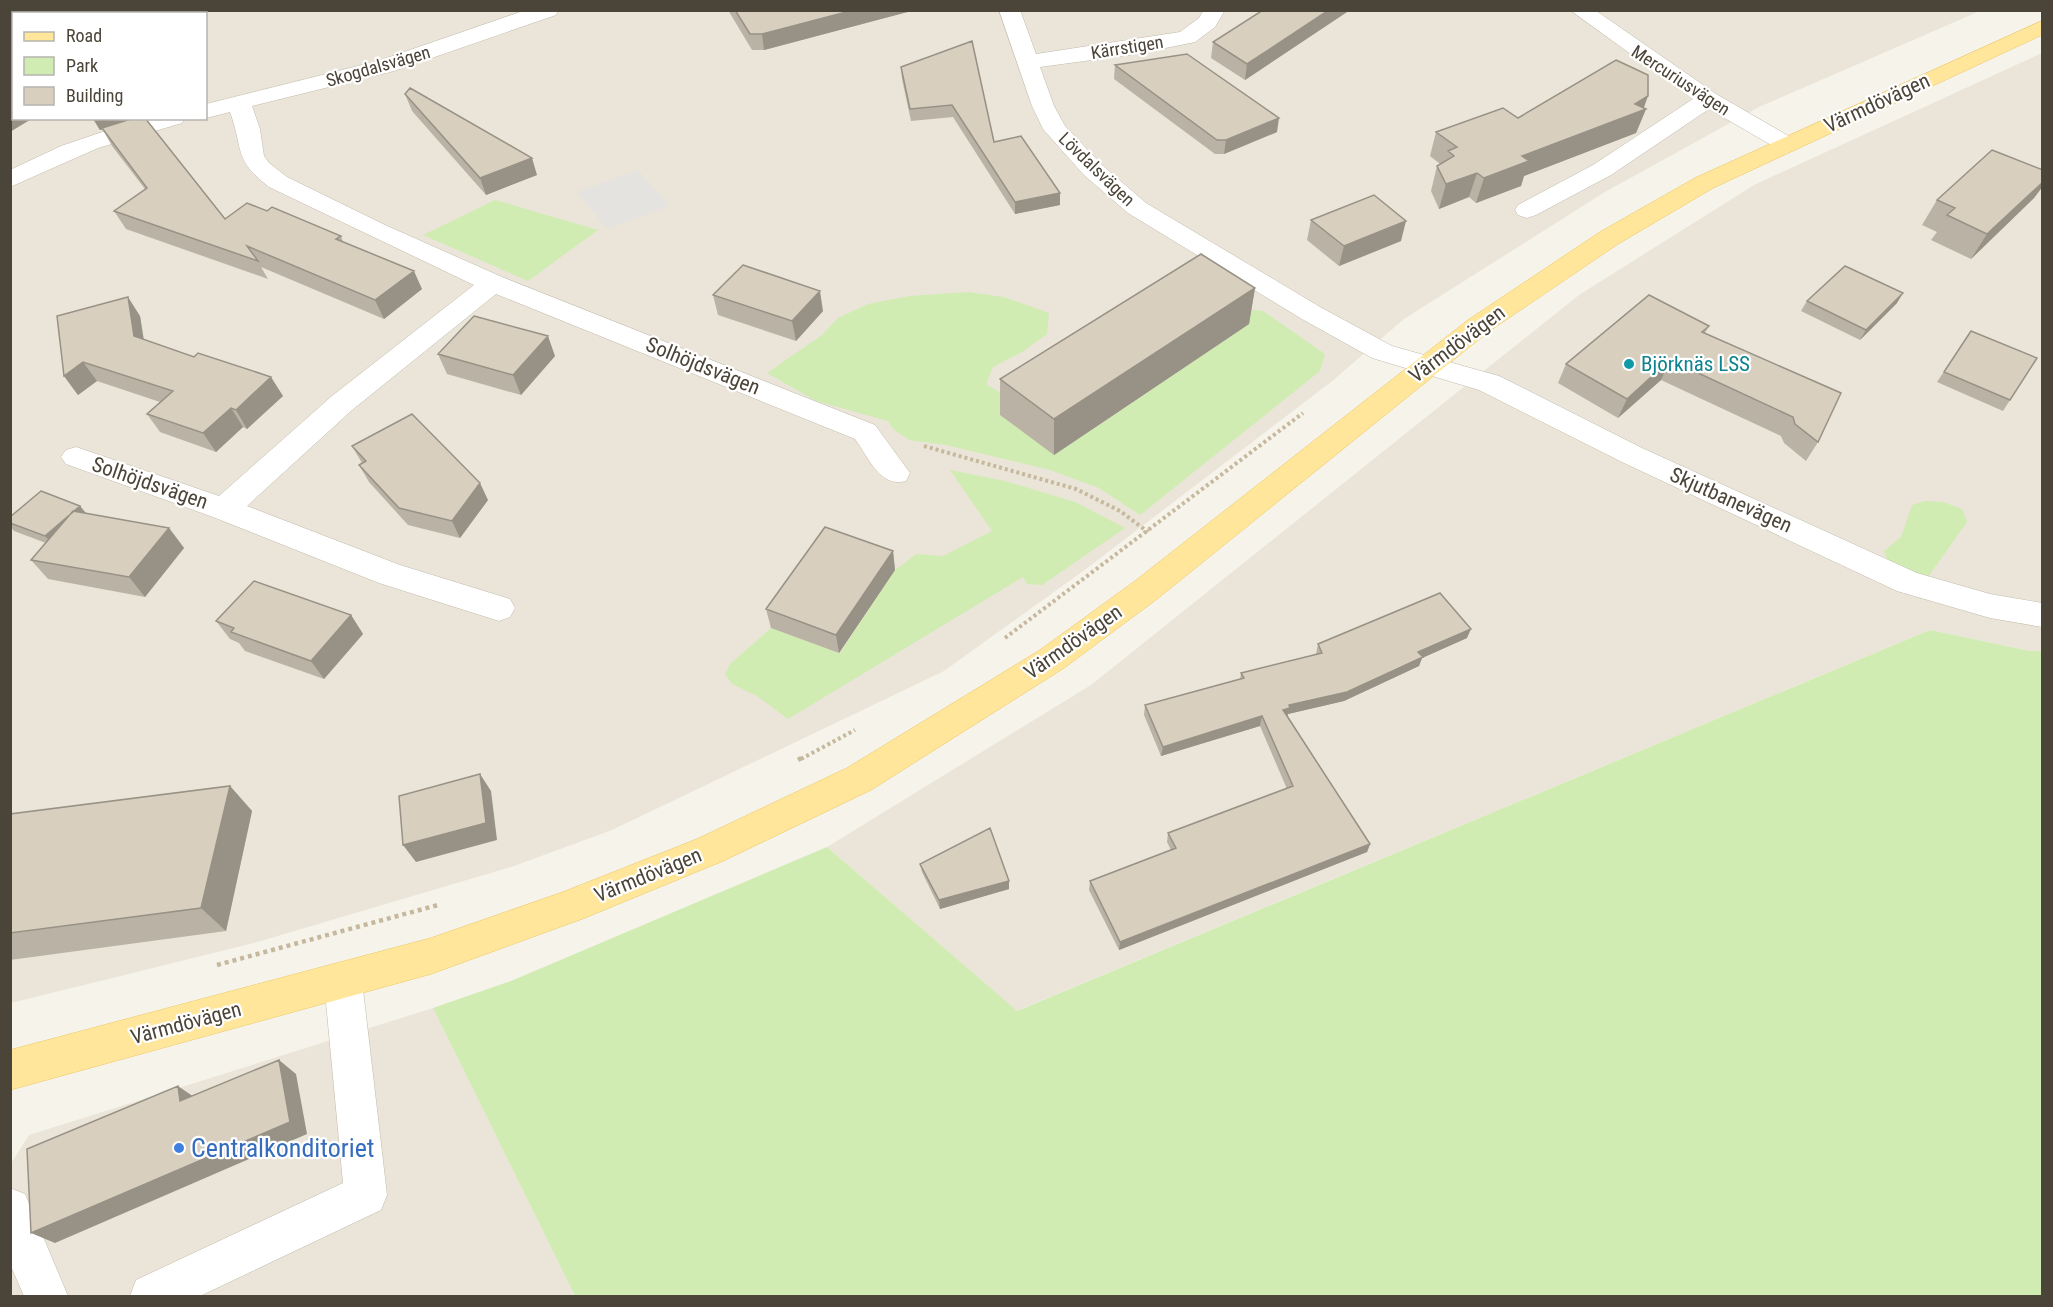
<svg xmlns="http://www.w3.org/2000/svg" width="2053" height="1307" font-family="'Roboto Condensed',sans-serif">
<rect width="100%" height="100%" fill="#f6f3eb"/>
<path fill="#eae5d8" fill-rule="evenodd" d="M10 11H1980L1759 107 1605 192 1404 319 1331 382 1086 569 944 671 612 830 514 866 254 943 11 1003ZM14 14H206V118H14Z
M2042 53V651H2030L1930 630 1016 1011 827 847 1091 685 1579 295 1754 185Z
M433 1008 575 1296H11L10 1165 29 1135Z"/>
<path fill="#d0ecb2" d="M495 200 598 230 528 281 423 235Z
M968 292 1004 297 1049 313 1047 334 1022 352 993 367 986 384 1019 404 1054 455 1249 324 1241 309 1263 311 1325 354 1320 371 1140 515 1099 488 1050 470 946 445 909 440 893 429 888 421 816 401 767 373 822 335 838 318 868 304 910 296Z
M950 470 1005 481 1075 502 1125 528 1042 585 1027 584 1023 577 788 719 757 696 732 684 725 674 730 664 771 628 840 653 894 571 916 554 943 556 992 531Z
M1925 501 1943 502 1962 509 1967 522 1928 577 1890 566 1884 551 1901 537 1912 505Z
M1930 630 2030 651H2042V1296H575L433 1008 511 981 827 847 1017 1011Z"/>
<path fill="#e5e3df" d="M638 170 669 206 607 229 577 192Z"/>
<g fill="none" stroke-linecap="round" stroke-linejoin="round">
<g stroke="#c2bbac" stroke-width="1">
<path id="minor" d="M58 10H79L80 14H59Z
M526 10H558L556 15 394 71 252 106 260 129 264 156 269 163 287 177 385 225 502 277 875 425 910 473 906 481C880 488 869 458 855 439L496 294 352 410 247 506 400 565 510 599 515 608 510 617 499 621 379 583 213 517 66 464 61 457 66 450 76 447 219 496 332 396 474 285 269 187C233 159 244 151 230 112L206 118V104L378 61Z
M999 10H1020L1036 54 1180 32 1199 18 1204 10H1225L1215 27 1195 42 1136 54 1040 67 1054 106 1065 126 1102 165 1146 203 1320 307 1392 346 1499 376 1642 448 1917 573 1990 594 2042 603V627L1990 618 1897 591 1622 462 1479 390 1372 358 1302 319 1128 213 1084 175 1043 129 1032 106Z
M1570 10H1595L1716 94 1794 139 1798 144 1794 149 1786 151 1778 149 1709 109 1611 175 1536 215 1527 218 1518 215 1515 210 1518 205 1593 165 1693 99Z
M185 118 182 123 98 148 10 187V170L61 146 123 125 144 118Z
M343 963 357 968 362 981 387 1195 381 1210 200 1296H130L136 1280 343 1183 324 981 329 968Z
M10 1188 25 1194 68 1296H24L10 1264Z"/>
</g>
<g stroke="#ebc764" stroke-width="1">
<path id="major" d="M2042 21V35L1713 188 1618 244 1488 332 1157 599 1064 668 871 790 723 861 582 919 431 974 10 1090V1050L431 938 563 892 697 839 847 768 1040 650 1135 581 1468 320 1600 232 1695 178Z"/>
</g>
<path stroke="#c5b89d" stroke-width="4" stroke-dasharray="3 3" stroke-linecap="butt" d="M924 446 1076 489 1120 511 1148 532
M1005 638 1303 413
M801 759 855 730"/>
<path stroke="#c5b89d" stroke-width="4.5" stroke-dasharray="4 4" stroke-linecap="butt" d="M798 760 803 757
M217 965 438 905"/>
<use href="#minor" fill="#fff" fill-rule="evenodd"/>
<use href="#major" fill="#ffe69b" fill-rule="evenodd"/>
</g>
<path fill="#bab2a4" d="M728 10H915L764 50H752Z
M1347 12 1245 80 1211 58 1213 42Z
M972 41 994 142 1060 205 1015 214 953 117 911 121 902 79 901 67Z
M1115 65 1277 132 1224 154H1215L1114 79Z
M405 94 537 175 486 195 412 111Z
M1643 108 1646 109 1636 133 1524 176 1521 186 1476 203 1469 197 1439 209 1431 191 1437 166 1440 164 1430 156 1436 132Z
M92 118H145L225 219 341 236 343 242 422 289 384 319 261 267 268 279 126 229 114 211 145 189 112 146 103 130H100Z
M2043 170V186L2034 198 1971 259 1931 240 1937 232 1922 225 1937 200Z
M1311 220 1401 241 1339 266 1307 240Z
M1255 288 1249 324 1054 455 1000 415V379Z
M713 295 823 311 796 341 718 315Z
M1807 301 1897 303 1860 340 1801 311Z
M140 316 144 340 283 396 247 429 243 427 216 452 160 432 147 414 160 402 97 381 78 395 64 376Z
M1709 326 1705 333 1818 442 1806 461 1784 443 1781 436 1661 380 1618 418 1558 383 1566 364Z
M1971 331 2010 400 2003 411 1937 382Z
M438 354 555 356 521 395 447 374Z
M352 446 488 500 460 538 408 525 369 482 359 465 362 463Z
M80 506 86 513 169 528 184 548 145 597 48 579 31 560 46 543 14 531 10 526V517Z
M893 551 895 570 839 653 771 628 766 609Z
M351 615 363 634 324 679 245 651 239 643 230 639 216 621Z
M1467 638 1422 658 1419 666 1344 701 1288 714V716L1370 844 1367 852 1119 950 1089 890 1090 881 1171 850 1167 842 1168 833 1287 789 1260 726 1161 756 1144 715 1145 705 1240 680 1241 673 1316 654 1318 644Z
M230 786 252 811 226 931 10 960V814Z
M920 864 1009 889 940 909 922 872Z"/>
<path fill="#979186" d="M854 10H915L764 50 762 34Z
M1329 10H1347V12L1245 80 1247 64Z
M1648 96 1643 110 1646 109 1636 133 1524 176 1521 186 1476 203 1484 178 1522 156 1635 104Z
M14 103V118H33L10 132V104Z
M93 118H135L100 130Z
M1279 118 1277 132 1224 154 1226 140Z
M532 158 537 175 486 195 480 178Z
M1477 173 1469 197 1439 209 1446 184Z
M2043 182V186L2034 198 1971 259 1987 234Z
M1060 193V205L1015 214V202Z
M1406 221 1401 241 1339 266 1344 246Z
M414 271 422 289 384 319 375 300Z
M1255 288 1249 324 1054 455V419Z
M820 291 823 311 796 341 792 321Z
M1903 293 1897 303 1860 340 1866 330Z
M128 297 140 316 146 356 134 336Z
M548 336 555 356 521 395 513 375Z
M1670 360 1661 380 1618 418 1627 399Z
M83 362 97 381 78 395 64 376Z
M271 377 283 396 247 429 236 410Z
M231 408 243 427 216 452 203 433Z
M480 483 488 500 460 538 452 521Z
M80 506 88 516 54 546 45 536Z
M169 528 184 548 145 597 129 577Z
M893 551 895 570 839 653 836 635Z
M351 615 363 634 324 679 311 661Z
M1471 629 1467 638 1422 658 1419 666 1344 701 1288 714 1287 717 1283 710 1289 705 1418 652Z
M1262 716 1260 726 1161 756 1163 747Z
M480 774 491 791 497 840 416 862 403 845Z
M230 786 252 811 226 931 201 908Z
M1370 844 1367 852 1119 950 1120 942Z
M1009 881V889L940 909 939 900Z
M279 1060 296 1074 307 1134 55 1243 31 1233Z
M178 1086 197 1099 180 1101Z"/>
<path fill="#d8cfbf" stroke="#979186" stroke-width="1.5" d="M735 10H854L762 34H750Z
M1263 10H1329L1247 64 1213 42Z
M972 41 994 142 1021 136 1060 193 1015 202 952 105 910 109 901 67Z
M1187 54 1279 118 1226 140H1217L1115 65Z
M14 59V103L10 104V61Z
M1616 60 1648 75V96L1635 104 1646 109 1522 156 1529 161 1484 178 1477 173 1446 184 1437 166 1454 156 1448 151 1457 147 1436 132 1503 108 1518 118Z
M410 88 532 158 480 178 405 94Z
M134 118H145L225 219 247 203 267 211 272 207 341 236 336 239 414 271 375 300 247 246 258 261 114 211 147 188 102 128Z
M1992 150 2043 170V182L1987 234 1947 215 1955 208 1937 200Z
M1374 195 1406 221 1344 246 1311 220Z
M1201 254 1255 288 1054 419 1000 379Z
M743 265 820 291 792 321 713 295Z
M1845 266 1903 293 1866 330 1807 301Z
M1649 295 1709 326 1702 332 1841 393 1818 442 1795 424 1793 417 1670 360 1627 399 1566 364Z
M128 297 134 336 194 357 198 353 271 377 236 410 231 408 203 433 147 414 173 391 83 362 64 376 57 316Z
M474 316 548 336 513 375 438 354Z
M1971 331 2037 358 2010 400 1944 372Z
M412 414 480 483 452 521 399 508 359 465 366 461 352 446Z
M41 491 80 506 45 536 10 523V517Z
M73 511 169 528 129 577 31 560Z
M825 527 893 551 836 635 766 609Z
M254 581 351 615 311 661 231 632 234 628 216 621Z
M1440 593 1471 629 1418 652 1423 657 1347 692 1289 705 1290 708 1283 710 1370 844 1120 942 1090 881 1176 848 1168 833 1293 786 1262 716 1163 747 1145 705 1244 678 1241 673 1322 653 1318 644Z
M480 774 486 823 403 845 399 796Z
M230 786 201 908 10 933V814Z
M990 828 1009 881 939 900 920 864Z
M279 1060 290 1122 31 1233 27 1149 178 1086 180 1101Z"/>
<circle fill="#0f9aa8" stroke="#fff" stroke-width="2" cx="1629" cy="364" r="6"/>
<circle fill="#3f7fe0" stroke="#fff" stroke-width="2" cx="179" cy="1148" r="6"/>
<g text-anchor="middle" dominant-baseline="central" stroke-width="4.5" stroke-linejoin="round" paint-order="stroke">
<g font-size="18" fill="#4b4438" stroke="#fff">
<text transform="translate(1127 47) rotate(-9)">Kärrstigen</text>
<text transform="translate(378 66) rotate(-16)">Skogdalsvägen</text>
<text transform="translate(1681 80) rotate(33)">Mercuriusvägen</text>
<text transform="translate(1097 169) rotate(44)">Lövdalsvägen</text>
</g>
<g font-size="21" fill="#4b4438" stroke="#fff">
<text transform="translate(1877 103) rotate(-25)">Värmdövägen</text>
<text transform="translate(1457 344) rotate(-37)">Värmdövägen</text>
<text transform="translate(703 366) rotate(22)">Solhöjdsvägen</text>
<text transform="translate(150 483) rotate(19)">Solhöjdsvägen</text>
<text transform="translate(1731 500) rotate(24)">Skjutbanevägen</text>
<text transform="translate(1073 642) rotate(-35)">Värmdövägen</text>
<text transform="translate(648 875) rotate(-22)">Värmdövägen</text>
<text transform="translate(186 1023) rotate(-15)">Värmdövägen</text>
</g>
<g font-size="21" fill="#0d838f" stroke="#fff" text-anchor="start">
<text x="1641" y="364">Björknäs LSS</text>
</g>
<g font-size="26" fill="#366cbe" stroke="#fff" text-anchor="start">
<text x="191" y="1148">Centralkonditoriet</text>
</g>
</g>
<rect width="2053" height="1307" fill="none" stroke="#4b4438" stroke-width="24"/>
<rect x="12" y="12" width="195" height="108" fill="#ffffff" stroke="#b7b4af" stroke-width="1.5"/>
<rect x="24" y="32" width="30" height="9" fill="#ffe69b" stroke="#b7b4af" stroke-width="1.5"/>
<text x="66" y="42" font-size="18" fill="#4b4438">Road</text>
<rect x="24" y="57" width="30" height="18" fill="#d0ecb2" stroke="#b7b4af" stroke-width="1.5"/>
<text x="66" y="72" font-size="18" fill="#4b4438">Park</text>
<rect x="24" y="87" width="30" height="18" fill="#d8cfbf" stroke="#b7b4af" stroke-width="1.5"/>
<text x="66" y="102" font-size="18" fill="#4b4438">Building</text>
</svg>
